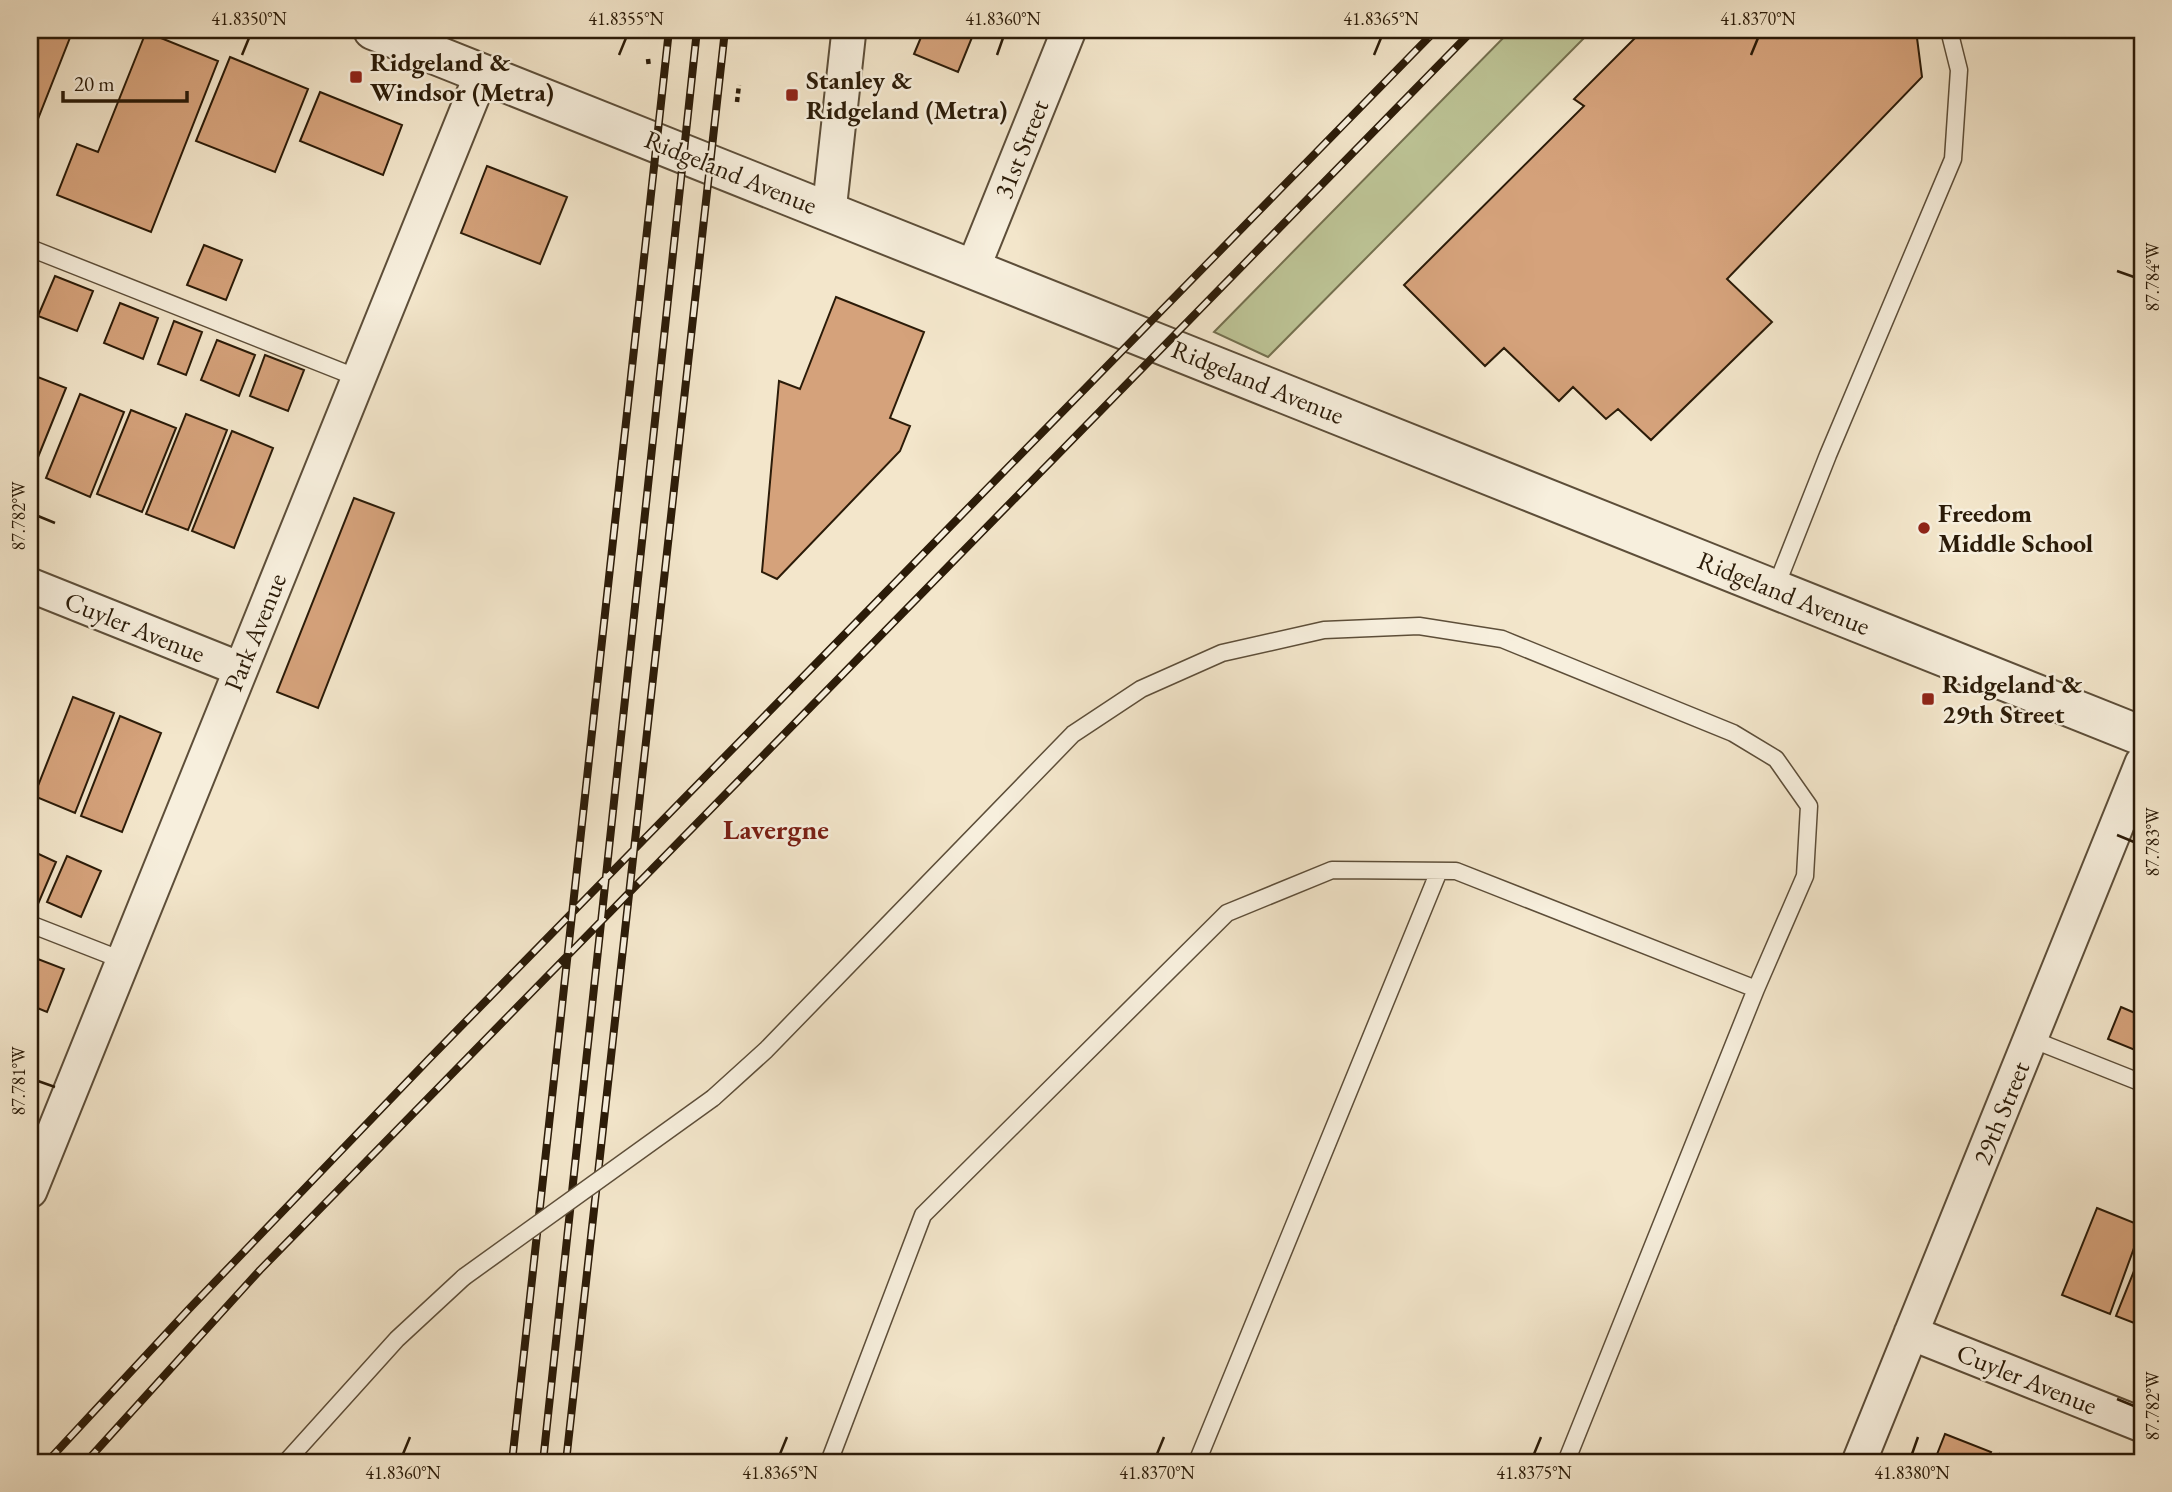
<svg xmlns="http://www.w3.org/2000/svg" width="2172" height="1492" font-family="'EB Garamond',serif">
<rect width="100%" height="100%" fill="#f3e6cb"/>
<filter id="stains"><feTurbulence type="fractalNoise" baseFrequency=".00286" numOctaves="4"/><feColorMatrix values="0 0 0 0 .2 0 0 0 0 .09 0 0 0 0 .02 0 0 0 .5 -.17"/></filter>
<radialGradient id="worn" r=".72"><stop offset=".6" stop-color="#630" stop-opacity="0"/><stop offset="1" stop-color="#630" stop-opacity=".3"/></radialGradient>
<path fill="#bdc496" stroke="#74704f" stroke-width="2" d="M1511 30H1592L1268 357 1214 332Z"/>
<path fill="#d5a27b" stroke="#2b1b08" stroke-width="2" d="M30 30H73L36 124 30 122Z
M924 30H975L958 72 914 54Z
M1643 30H1916L1922 77 1727 279 1772 322 1651 440 1618 409 1606 419 1573 387 1559 401 1504 348 1485 366 1404 285 1584 106 1574 99Z
M146 32 218 61 151 232 57 195 77 144 98 152Z
M230 57 308 89 275 172 196 141Z
M320 92 402 125 383 175 300 141Z
M487 166 567 197 540 264 461 233Z
M204 245 242 260 226 300 187 285Z
M55 276 93 291 77 331 38 316Z
M836 297 924 332 890 418 910 426 900 451 777 579 762 572 779 381 800 389Z
M120 303 158 318 143 359 104 343Z
M174 321 202 332 186 375 158 364Z
M217 340 255 355 239 396 201 380Z
M265 355 304 370 288 411 250 396Z
M30 374 66 388 32 472 30 471Z
M80 394 124 412 90 497 46 478Z
M131 410 176 428 142 512 97 494Z
M186 414 227 430 188 530 146 514Z
M232 431 273 448 234 548 192 531Z
M354 498 394 513 318 708 277 692Z
M73 697 114 713 75 813 34 796Z
M120 716 161 733 122 832 81 816Z
M30 850 56 862 38 904 30 901Z
M67 856 101 871 81 917 47 902Z
M30 956 64 969 47 1012 30 1005Z
M2121 1007 2142 1016V1032L2135 1050 2108 1039Z
M2097 1208 2142 1226 2110 1314 2062 1295Z
M2142 1251V1326L2116 1316Z
M1945 1434 1991 1452 1986 1462H1934Z
M2000 1454 2021 1462H1997Z"/>
<g fill="none" stroke-linecap="round" stroke-linejoin="round">
<g stroke="#5d4e39" stroke-width="19">
<path id="service" d="M30 248 358 378
M1775 589 1828 455 1953 159 1959 70 1949 30
M30 924 122 960
M2031 1039 2142 1083
M713 1098 766 1050 1073 734 1141 689 1222 653 1324 630 1419 626 1502 639 1733 733 1776 759 1809 806 1805 876 1756 989
M286 1462 397 1339 464 1277
M829 1462 923 1215 1227 913 1332 870 1456 871 1756 989 1566 1462
M1197 1462 1439 871"/>
</g>
<g stroke="#5d4e39" stroke-width="37">
<path id="minor" d="M829 211 849 30
M973 268 1069 30
M30 585 240 669
M30 1191 482 73
M1911 1333 2142 1425
M1859 1462 2142 763"/>
</g>
<g stroke="#5d4e39" stroke-width="42">
<path id="tertiary" d="M373 30 2142 736"/>
</g>
<path stroke="#2b1b08" stroke-width="4.5" stroke-dasharray="5 3.5" stroke-linecap="butt" d="M648 59 649 67
M737 102 739 85"/>
<use href="#service" stroke="#f7efdd" stroke-width="16"/>
<use href="#minor" stroke="#f7efdd" stroke-width="33"/>
<use href="#tertiary" stroke="#f7efdd" stroke-width="38"/>
<g stroke="#2b1b08" stroke-width="8">
<path id="rail" d="M47 1462 189 1309 429 1059 1436 30
M86 1462 260 1270 1473 30
M512 1462 669 30
M543 1462 697 30
M566 1462 725 30"/>
</g>
<use href="#rail" stroke="#f7efdd" stroke-width="5" stroke-dasharray="16" stroke-linecap="butt"/>
<g stroke="#5d4e39" stroke-width="19" stroke-linecap="butt">
<path id="service-bridge" d="M464 1277 713 1098"/>
</g>
<use href="#service-bridge" stroke="#f7efdd" stroke-width="16"/>
</g>
<path fill="none" stroke="#2b1b08" stroke-width="2.5" d="M242 55 249 38M619 55 626 38M997 55 1003 38M1374 55 1381 38M1751 55 1758 38M2117 271 2134 277M38 516 55 523M2117 835 2134 842M38 1081 55 1087M2117 1399 2134 1406M403 1454 410 1437M780 1454 787 1437M1157 1454 1164 1437M1534 1454 1541 1437M1912 1454 1918 1437"/>
<g fill="#8f2418" stroke="#f7efdd" stroke-width="2.5">
<rect x="349" y="70" width="14" height="14" rx="3.5"/>
<rect x="785" y="88" width="14" height="14" rx="3.5"/>
<circle cx="1924" cy="528" r="7"/>
<rect x="1921" y="692" width="14" height="14" rx="3.5"/>
</g>
<g text-anchor="middle" dominant-baseline="central" stroke-width="5" stroke-linejoin="round" paint-order="stroke">
<g font-size="26" font-weight="bold" fill="#2b1b08" stroke="#f7efdd" text-anchor="start">
<text x="370" y="62">Ridgeland &amp;<tspan x="370" dy="30">Windsor (Metra)</tspan></text>
<text x="806" y="80">Stanley &amp;<tspan x="806" dy="30">Ridgeland (Metra)</tspan></text>
<text x="1938" y="513">Freedom<tspan x="1938" dy="30">Middle School</tspan></text>
<text x="1942" y="684">Ridgeland &amp;<tspan x="1942" dy="30">29th Street</tspan></text>
</g>
<g font-size="26" fill="#2b1b08" stroke="#f7efdd">
<text transform="translate(1021 149) rotate(-68)">31st Street</text>
<text transform="translate(731 172) rotate(22)">Ridgeland Avenue</text>
<text transform="translate(1258 382) rotate(22)">Ridgeland Avenue</text>
<text transform="translate(1784 593) rotate(22)">Ridgeland Avenue</text>
<text transform="translate(135 627) rotate(22)">Cuyler Avenue</text>
<text transform="translate(255 632) rotate(-68)">Park Avenue</text>
<text transform="translate(2001 1113) rotate(-68)">29th Street</text>
<text transform="translate(2027 1379) rotate(22)">Cuyler Avenue</text>
</g>
<g font-size="28" font-weight="bold" fill="#7a1f14" stroke="#f7efdd">
<text x="776" y="829">Lavergne</text>
</g>
</g>
<rect width="2172" height="1492" fill="none" stroke="#f3e6cb" stroke-width="77"/>
<path d="M63 91v10h124v-10" fill="none" stroke="#2b1b08" stroke-width="3.5"/>
<text x="74" y="91" font-size="21" fill="#2b1b08" stroke="#f7efdd" stroke-width="5" paint-order="stroke">20 m</text>
<rect x="38" y="38" width="2096" height="1416" fill="none" stroke="#2b1b08" stroke-width="2.5"/>
<g font-size="18" text-anchor="middle" fill="#2b1b08">
<text x="249" y="25">41.8350°N</text>
<text x="626" y="25">41.8355°N</text>
<text x="1003" y="25">41.8360°N</text>
<text x="1381" y="25">41.8365°N</text>
<text x="1758" y="25">41.8370°N</text>
<text transform="translate(2153 277) rotate(-90)" y="6">87.784°W</text>
<text transform="translate(19 516) rotate(-90)" y="6">87.782°W</text>
<text transform="translate(2153 842) rotate(-90)" y="6">87.783°W</text>
<text transform="translate(19 1081) rotate(-90)" y="6">87.781°W</text>
<text transform="translate(2153 1406) rotate(-90)" y="6">87.782°W</text>
<text x="403" y="1479">41.8360°N</text>
<text x="780" y="1479">41.8365°N</text>
<text x="1157" y="1479">41.8370°N</text>
<text x="1534" y="1479">41.8375°N</text>
<text x="1912" y="1479">41.8380°N</text>
</g>
<rect width="100%" height="100%" filter="url(#stains)"/>
<rect width="100%" height="100%" fill="url(#worn)"/>
</svg>
